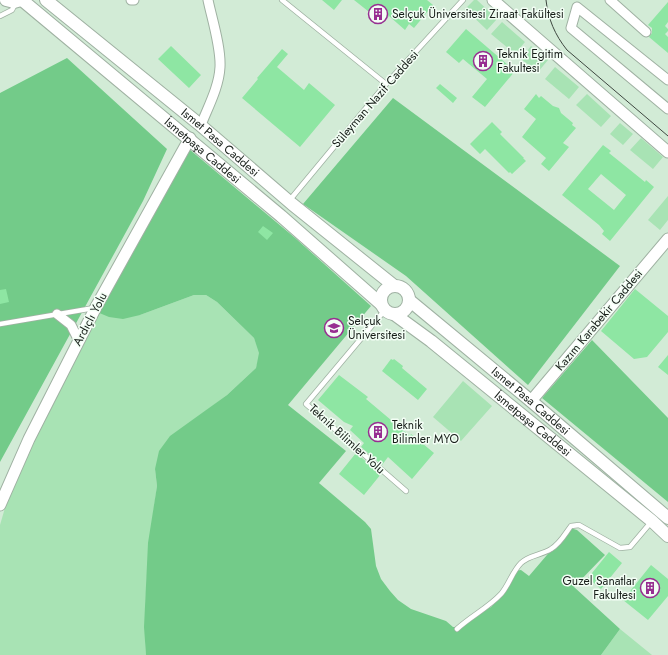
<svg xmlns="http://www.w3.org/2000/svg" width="668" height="655" font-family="Jost,sans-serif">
<rect width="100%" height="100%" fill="#e1f3e4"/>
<path fill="#d2ebd6" d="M0 0H668V655H0Z"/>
<path fill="#a8e3b4" d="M474 0H477L497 19 487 30 465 9Z
M502 22 525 42 515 54 491 34Z
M531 46 548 60 538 72 521 59Z
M555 67 579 87 569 99 545 79Z
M587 94 611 116 601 127 576 105Z
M620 123 633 134 623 145 610 134Z
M641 138 663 157 653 169 630 150Z
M668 196V220L660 230 648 220Z
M194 295H206L217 302 254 338 260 353 256 368 227 395 207 410 155 469 157 486C149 542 143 599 146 655H0V525L12 484 97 312 140 315Z
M463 381 492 406 461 441 433 417Z
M620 629 652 655H601Z"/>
<path fill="#73cb89" d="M67 58 167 149 143 201 0 462V93Z
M393 98 620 266 528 385 406 276 303 204Z
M189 149 294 237 371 306 288 405 346 451 319 483 365 522 371 529 376 566 381 579 390 591 398 600 411 609 446 621 453 627H459L467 624 478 614 491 607 499 598 514 571 521 570 529 576 570 528 577 530 605 555 574 587 620 629 601 655H146L144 627 148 543 157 486 155 469 159 451 170 436 227 395 256 368 259 353 254 338 217 302 206 295H194L140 315 123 319 109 317 97 312Z
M592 340 668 418V502L542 398Z"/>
<path fill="#8ee6a3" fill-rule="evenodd" d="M322 0H342L334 10Z
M354 0H427L433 5 414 28 409 24 405 30 389 16 383 23Z
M668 2V22L665 26 668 29V31L665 34 668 37V53L649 37 652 33V28L648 25Z
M466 29 515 71 485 107 472 97 487 79 463 59 459 63 446 52Z
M171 46 201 75 189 88 158 59Z
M282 49 288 54 277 67 304 90 309 83 335 105 300 147 242 98 258 79 257 78Z
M440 84 457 98 453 103 436 88Z
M536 94 539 98 541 96 553 106 559 108 561 113 573 123 572 125 576 128 563 143 569 147 549 171 541 164 546 158 522 137 536 119 524 109Z
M492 122 502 132 500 134 524 158H523L526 161 512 174 510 172 509 173 485 149 480 154 470 144Z
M603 145 611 151 609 153 645 182 646 180 654 187 610 241 602 234 604 231 599 225 562 195ZM601 174 626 195 614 210 588 189Z
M263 226 273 233 267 240 258 232Z
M6 289 9 302 0 304V290Z
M635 289 668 316V332L647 357 634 359 601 331Z
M668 355V375L658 367Z
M391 359 393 360 394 359 403 366 402 368 427 389 418 400 382 371Z
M339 375 368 397 366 399 410 436 411 434 434 453 412 479 388 457 382 465 361 447 364 443 350 430 353 426 344 422 318 400Z
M356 453 381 474 364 495 339 474Z
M609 552 622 563 601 589 588 578Z
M651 565 668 579V596L648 620 623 600Z"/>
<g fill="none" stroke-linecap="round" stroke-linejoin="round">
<g stroke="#9fb1a2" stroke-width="6">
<path id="service" d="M282 0 386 84
M0 16 12 10 15 4
M289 201 386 84 463 0
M385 310 306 404 406 491
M0 324 94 308
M457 629C471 616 488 608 501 594 509 585 512 572 521 563 529 555 542 555 551 549 560 544 565 534 571 526L579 525 620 548 630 547 652 521"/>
</g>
<g stroke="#9fb1a2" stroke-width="11">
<path id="minor" d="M131 0H134
M610 0 646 32
M668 80 577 7 571 28 668 109
M201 125C208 107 219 87 220 67 221 47 212 19 208 0
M57 314 71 325 79 341"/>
</g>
<g stroke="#9fb1a2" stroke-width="13">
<path id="tertiary" d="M493 0 668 152
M531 401 668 239
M0 505 29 439 96 307 190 138"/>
</g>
<g stroke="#9fb1a2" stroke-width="14">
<g id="secondary">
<path d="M6 0 14 2 21 0"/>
<path id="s1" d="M22 0 281 216 381 304"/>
<path id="s2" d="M46 0 199 124 292 204 393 285"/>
<circle cx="395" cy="300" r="14"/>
<path id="s3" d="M409 300 531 401 668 518"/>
<path id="s4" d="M394 314 431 341 652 521 668 536"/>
</g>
</g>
<use href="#service" stroke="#fff" stroke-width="4.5"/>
<use href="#minor" stroke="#fff" stroke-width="9"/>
<use href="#tertiary" stroke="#fff" stroke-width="11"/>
<use href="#secondary" stroke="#fff" stroke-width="12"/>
<path stroke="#3e4740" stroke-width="1" d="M546 0C548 19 555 35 567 50L668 136"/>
</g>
<defs>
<g id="building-ring" transform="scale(1)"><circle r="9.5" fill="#f3fef5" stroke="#972e91" stroke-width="1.5"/><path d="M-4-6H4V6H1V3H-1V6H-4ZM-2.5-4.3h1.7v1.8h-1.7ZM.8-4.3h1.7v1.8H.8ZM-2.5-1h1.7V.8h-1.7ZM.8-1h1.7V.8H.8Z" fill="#972e91"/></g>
<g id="university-ring" transform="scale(1)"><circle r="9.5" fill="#f3fef5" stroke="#972e91" stroke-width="1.5"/><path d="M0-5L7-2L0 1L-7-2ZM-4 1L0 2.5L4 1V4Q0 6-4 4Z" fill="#972e91"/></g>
</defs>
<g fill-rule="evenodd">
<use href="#building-ring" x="378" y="14"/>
<use href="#building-ring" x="483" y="61"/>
<use href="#university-ring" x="334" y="328"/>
<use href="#building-ring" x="378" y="432"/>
<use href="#building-ring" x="650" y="588"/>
</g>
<g text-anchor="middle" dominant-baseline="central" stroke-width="3" stroke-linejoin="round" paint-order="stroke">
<g font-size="12" fill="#171e19" stroke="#f3fef5" text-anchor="start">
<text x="392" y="14">Selçuk Üniversitesi Ziraat Fakültesi</text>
<text x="497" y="54">Teknik Egitim<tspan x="497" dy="14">Fakultesi</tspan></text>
<text x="348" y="321">Selçuk<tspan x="348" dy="14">Üniversitesi</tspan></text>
<text x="392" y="425">Teknik<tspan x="392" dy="14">Bilimler MYO</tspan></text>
<text x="636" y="581" text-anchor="end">Guzel Sanatlar<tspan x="636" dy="14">Fakultesi</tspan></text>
</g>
<g font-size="12" fill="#171e19" stroke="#f3fef5">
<text transform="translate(375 99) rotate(-49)">Süleyman Nazif Caddesi</text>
<text stroke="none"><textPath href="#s2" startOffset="225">Ismet Pasa Caddesi</textPath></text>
<text stroke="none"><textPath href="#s1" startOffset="235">İsmetpaşa Caddesi</textPath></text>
<text transform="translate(90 319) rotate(-62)">Ardıçlı Yolu</text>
<text transform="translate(599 320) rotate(-50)">Kazım Karabekir Caddesi</text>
<text stroke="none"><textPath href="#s3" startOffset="158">Ismet Pasa Caddesi</textPath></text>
<text stroke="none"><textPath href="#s4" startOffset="177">İsmetpaşa Caddesi</textPath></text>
<text transform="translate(347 439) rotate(42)">Teknik Bilimler Yolu</text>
</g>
</g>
</svg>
